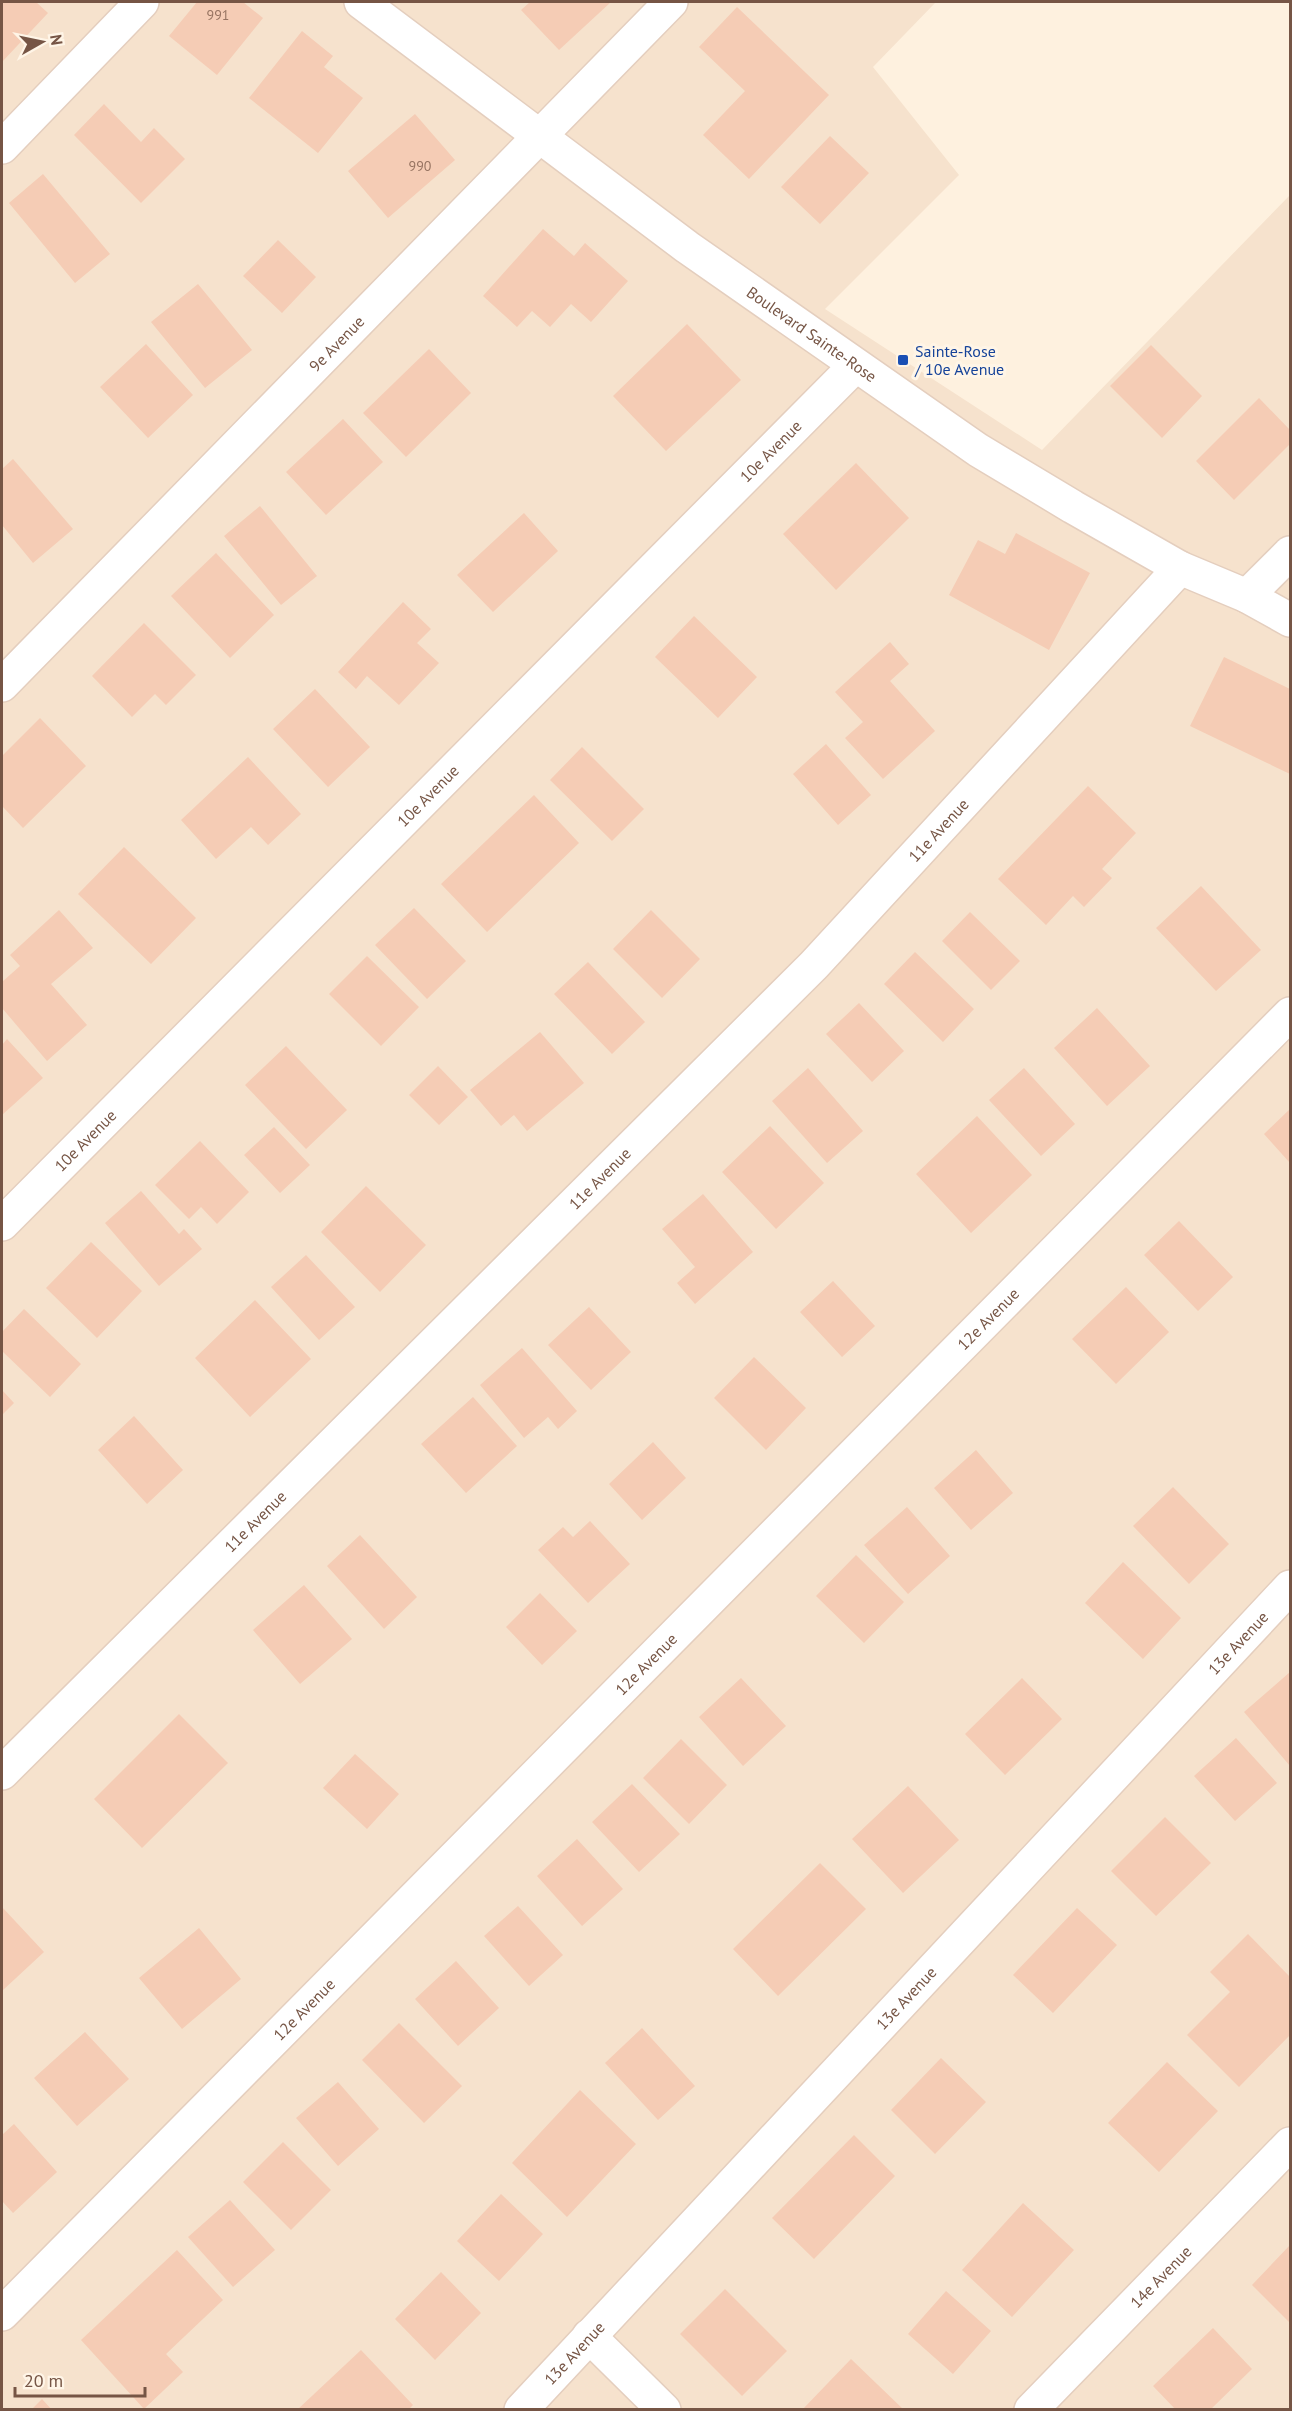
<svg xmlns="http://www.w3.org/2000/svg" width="1292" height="2411" font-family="'PT Sans',sans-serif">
<rect width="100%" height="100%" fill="#fef1df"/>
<path fill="#f6e2cd" d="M2 2H936L873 67 959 175 825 309 1042 450 1290 195V2409L2 2410Z"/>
<path fill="#f5ccb5" d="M2 2H36L48 13 2 62Z
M197 2H243L263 18 217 75 169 36Z
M530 2H611L559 50 521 10Z
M737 7 829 95 749 179 703 135 745 91 699 47Z
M302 31 333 56 324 67 363 98 318 153 249 98Z
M104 104 141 142 154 128 185 159 141 203 74 135Z
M415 114 455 160 388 218 348 171Z
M830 136 869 173 820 224 781 187Z
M43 174 110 254 75 283 9 203Z
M543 229 574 256 585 243 628 281 591 322 571 304 550 327 532 311 517 327 483 296Z
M278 240 316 277 282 313 243 276Z
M198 284 252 350 205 388 151 322Z
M687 324 741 380 666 451 613 396Z
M146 344 193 395 148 438 100 387Z
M1151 345 1202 396 1162 438 1110 386Z
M429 349 471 393 406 457 363 413Z
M1259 398 1290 430V444L1234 500 1196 461Z
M343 419 383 462 326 515 286 472Z
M13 459 73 529 33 563 2 525V469Z
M856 463 909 518 836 590 783 534Z
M260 506 317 576 281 605 224 536Z
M524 513 558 551 493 612 457 575Z
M1016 533 1090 573 1049 650 949 595 978 540 1005 554Z
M216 553 274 615 230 658 171 596Z
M403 602 431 629 417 643 439 663 399 705 367 676 356 689 338 672Z
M694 616 757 677 718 718 655 657Z
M144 623 196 675 166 705 155 694 132 717 92 676Z
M890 642 909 664 890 681 935 731 883 779 845 738 863 722 835 692Z
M1224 657 1290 689V774L1190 726Z
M315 689 370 747 328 787 273 729Z
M40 718 86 766 23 828 2 806V756Z
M826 744 871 795 838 825 793 774Z
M582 747 644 809 612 841 550 780Z
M248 757 301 814 268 845 251 827 216 859 181 820Z
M1088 786 1136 833 1102 869 1112 878 1084 907 1073 896 1046 925 998 879Z
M534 795 579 843 487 932 441 884Z
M124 847 196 918 151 964 78 894Z
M1201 886 1261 950 1216 991 1156 928Z
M414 908 466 961 427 999 375 945Z
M59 910 93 948 51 984 87 1025 47 1061 2 1008V982L20 966 10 955Z
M651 910 700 959 662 998 613 949Z
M970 912 1020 961 991 990 942 941Z
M915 952 974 1009 943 1042 884 984Z
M367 956 419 1007 381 1046 329 994Z
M588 962 645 1022 612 1054 554 994Z
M859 1003 904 1051 872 1082 826 1034Z
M1097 1008 1150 1066 1107 1106 1054 1048Z
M540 1032 584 1083 527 1131 514 1115 501 1126 470 1090Z
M7 1039 43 1078 2 1115V1045Z
M286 1046 347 1110 306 1149 245 1085Z
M438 1066 468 1097 439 1125 409 1095Z
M808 1068 863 1131 827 1163 772 1101Z
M1024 1068 1075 1124 1041 1156 989 1100Z
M1290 1109V1163L1264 1134Z
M977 1116 1032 1175 971 1233 916 1174Z
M770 1126 824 1183 776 1229 722 1172Z
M274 1127 310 1165 280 1193 244 1155Z
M200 1141 249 1192 217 1224 201 1207 189 1219 155 1185Z
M366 1186 426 1245 380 1292 321 1232Z
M141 1191 179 1234 184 1229 202 1249 159 1286 105 1223Z
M703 1194 753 1252 695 1304 677 1283 695 1267 662 1229Z
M1179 1221 1233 1277 1198 1311 1144 1255Z
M91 1242 142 1291 97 1338 46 1288Z
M306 1255 355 1307 319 1340 271 1287Z
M833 1281 875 1326 842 1357 800 1312Z
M1126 1287 1169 1332 1116 1384 1072 1339Z
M255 1300 311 1359 250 1417 195 1358Z
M589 1307 631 1352 591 1390 548 1345Z
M24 1309 81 1364 50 1397 2 1351V1332Z
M522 1348 577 1411 558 1429 548 1417 524 1438 480 1385Z
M754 1357 806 1408 766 1450 714 1398Z
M2 1390 14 1403 2 1415Z
M473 1397 517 1446 466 1493 421 1444Z
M134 1416 183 1470 147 1504 98 1450Z
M653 1442 686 1478 642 1520 609 1484Z
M976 1450 1013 1493 971 1530 934 1488Z
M1173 1487 1229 1544 1189 1584 1133 1526Z
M907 1507 950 1556 908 1594 864 1545Z
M590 1521 630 1564 588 1603 538 1550 563 1527 573 1537Z
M360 1535 417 1597 384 1629 327 1566Z
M856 1555 904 1602 864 1643 816 1596Z
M1123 1562 1181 1618 1143 1659 1085 1603Z
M304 1585 352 1639 300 1684 253 1630Z
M540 1593 577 1631 542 1665 506 1627Z
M1290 1672V1766L1244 1712Z
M741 1678 786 1726 743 1766 699 1717Z
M1022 1678 1062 1719 1005 1775 965 1734Z
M179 1714 228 1763 142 1848 94 1799Z
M1236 1738 1277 1783 1235 1821 1194 1776Z
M681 1739 727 1785 689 1824 643 1778Z
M355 1754 399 1794 367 1829 323 1788Z
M632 1784 680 1834 639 1872 592 1822Z
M908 1786 959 1840 903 1893 852 1839Z
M1165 1817 1211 1863 1156 1916 1111 1871Z
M577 1839 623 1889 582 1926 537 1876Z
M820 1863 866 1909 778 1996 733 1949Z
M518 1906 563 1955 529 1986 484 1936Z
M2 1907 44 1952 2 1991Z
M1077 1908 1117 1945 1053 2013 1013 1975Z
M199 1928 241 1979 182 2029 139 1978Z
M1248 1934 1290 1977V2035L1239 2087 1187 2035 1230 1992 1210 1972Z
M456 1961 499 2008 458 2046 415 1999Z
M399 2023 462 2086 424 2123 362 2060Z
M642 2028 695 2086 658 2120 605 2063Z
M85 2032 129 2079 77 2126 34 2078Z
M941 2058 986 2102 935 2154 891 2110Z
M1167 2062 1218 2111 1159 2172 1108 2123Z
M338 2082 379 2129 338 2166 296 2118Z
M580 2090 636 2144 567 2217 512 2163Z
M14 2124 57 2172 13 2213 2 2201V2135Z
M854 2135 895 2176 814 2259 772 2218Z
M283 2142 331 2190 291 2230 243 2182Z
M501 2194 543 2234 499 2281 457 2241Z
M230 2200 275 2250 233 2287 188 2237Z
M1023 2203 1074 2250 1012 2317 962 2270Z
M1290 2245V2323L1252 2285Z
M177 2250 223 2300 166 2354 183 2372 144 2409 81 2340Z
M441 2272 481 2313 435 2360 395 2319Z
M725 2289 787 2351 742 2396 680 2334Z
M946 2291 991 2331 953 2374 908 2334Z
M1213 2328 1252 2369 1210 2410H1176L1153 2386Z
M361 2350 413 2405 408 2410H297Z
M851 2359 904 2410H802Z
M42 2399 52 2410H31Z"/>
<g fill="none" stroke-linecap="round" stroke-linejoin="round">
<g stroke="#e4cebe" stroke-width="36">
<g id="minor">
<path id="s1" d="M361 2 687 247 978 450 1073 507 1180 568 1247 596 1290 620"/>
<path d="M2 147 142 2"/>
<path d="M1247 596 1290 553"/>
<path id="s2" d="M2 685 671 2"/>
<path id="s3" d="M2 1224 855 366"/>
<path id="s4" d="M2 1773 814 965 1180 568"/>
<path id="s5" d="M2 2314 1290 1014"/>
<path d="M589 2336 664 2410"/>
<path id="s6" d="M521 2410 1290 1587"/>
<path id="s7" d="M1031 2410 1290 2144"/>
</g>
</g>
<use href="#minor" stroke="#fff" stroke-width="33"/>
</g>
<rect fill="#1a4fb4" stroke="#fff5e7" stroke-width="2" x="897" y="354" width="12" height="12" rx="3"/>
<g text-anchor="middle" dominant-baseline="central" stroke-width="6" stroke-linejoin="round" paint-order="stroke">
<g font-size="14" fill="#967361">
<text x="218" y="15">991</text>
<text x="420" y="166">990</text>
</g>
<g font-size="16" fill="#765545" stroke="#fff5e7">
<text stroke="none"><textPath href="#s1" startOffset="560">Boulevard Sainte-Rose</textPath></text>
<text stroke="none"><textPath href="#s2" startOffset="478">9e Avenue</textPath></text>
<text stroke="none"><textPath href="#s3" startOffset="1090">10e Avenue</textPath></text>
<text stroke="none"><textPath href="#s3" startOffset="604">10e Avenue</textPath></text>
<text stroke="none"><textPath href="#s4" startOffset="1329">11e Avenue</textPath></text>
<text stroke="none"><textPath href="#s3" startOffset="118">10e Avenue</textPath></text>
<text stroke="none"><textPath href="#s4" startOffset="843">11e Avenue</textPath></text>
<text stroke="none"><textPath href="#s5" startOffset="1401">12e Avenue</textPath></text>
<text stroke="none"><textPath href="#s4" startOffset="357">11e Avenue</textPath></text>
<text stroke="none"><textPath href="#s6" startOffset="1050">13e Avenue</textPath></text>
<text stroke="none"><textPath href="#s5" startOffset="915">12e Avenue</textPath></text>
<text stroke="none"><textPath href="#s6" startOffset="564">13e Avenue</textPath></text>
<text stroke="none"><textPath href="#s5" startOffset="429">12e Avenue</textPath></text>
<text stroke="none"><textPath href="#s7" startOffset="186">14e Avenue</textPath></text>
<text stroke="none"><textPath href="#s6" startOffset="78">13e Avenue</textPath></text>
</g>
<g font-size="16" fill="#164399" stroke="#fff5e7" text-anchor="start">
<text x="915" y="351">Sainte-Rose<tspan x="915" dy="18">/ 10e Avenue</tspan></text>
</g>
</g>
<rect width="1292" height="2411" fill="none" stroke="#765545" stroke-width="6"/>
<g transform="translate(42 42) rotate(81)" stroke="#fff5e7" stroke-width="4.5" paint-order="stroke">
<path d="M0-4.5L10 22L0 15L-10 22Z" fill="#765545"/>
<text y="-9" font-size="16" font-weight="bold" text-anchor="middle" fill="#765545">N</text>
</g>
<path d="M15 2387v9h130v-9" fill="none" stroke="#765545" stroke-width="3"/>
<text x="24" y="2387" font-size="18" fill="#765545" stroke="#fff5e7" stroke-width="4.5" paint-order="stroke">20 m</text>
</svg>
